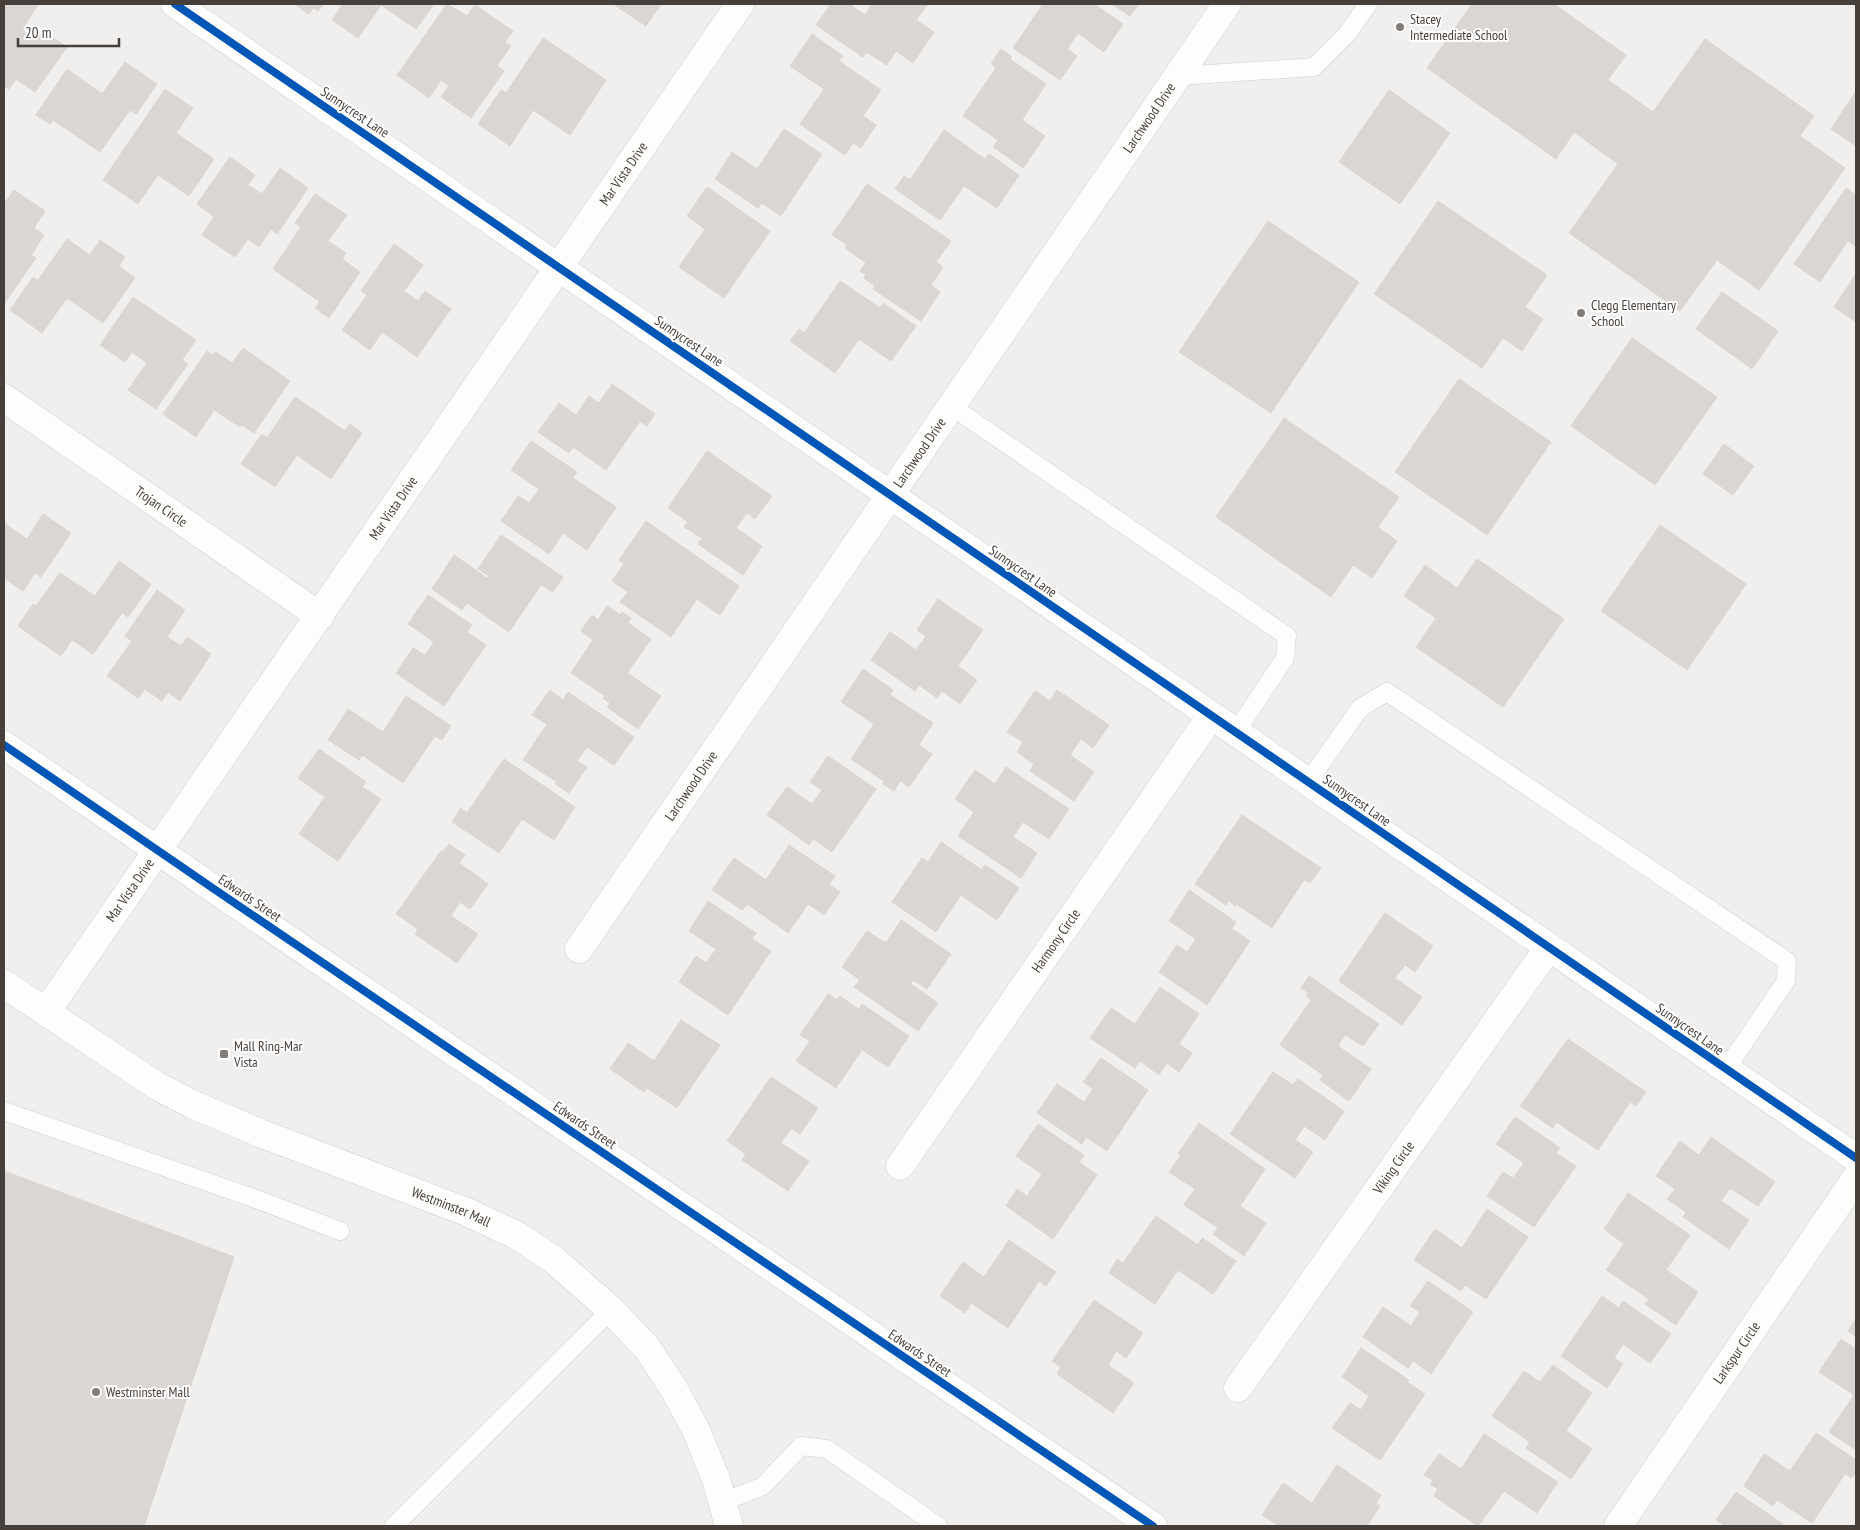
<svg xmlns="http://www.w3.org/2000/svg" width="1860" height="1530" font-family="'PT Sans Narrow',sans-serif">
<rect width="100%" height="100%" fill="#f1efed"/>
<path fill="#d9d6d4" stroke="#d9d6d3" d="M4 4H38L22 30 37 40 43 31 67 47 35 92 16 79 9 89 4 86Z
M294 4H324L318 11 313 8 309 14Z
M343 4H434L416 29 381 5 358 38 332 20Z
M447 4 467 16 475 5 513 31 505 42 511 46 497 66 504 71 471 118 441 97 449 86 441 80 429 98 397 75Z
M613 4H661L646 26Z
M831 4H849L865 15 872 4H928L916 20 934 32 913 63 896 51 887 65 866 52 863 57 816 25Z
M1043 4H1094L1123 24 1104 52 1078 33 1067 49 1077 56 1060 80 1013 48Z
M1112 4H1139L1130 16Z
M1472 4H1554L1626 55 1608 80 1653 112 1705 39 1814 116 1800 136 1845 168 1759 290 1717 260 1680 311 1569 233 1618 164 1574 132 1556 159 1427 68Z
M812 34 843 56 839 61 881 90 863 116 876 125 861 148 853 143 845 155 800 124 824 89 790 66Z
M543 38 606 80 570 135 533 110 510 146 478 124 501 90 506 93Z
M1001 49 1012 57 1010 59 1046 84 1022 120 1045 136 1023 168 993 147 998 140 963 116 996 68 991 64Z
M125 62 157 84 136 114 130 110 100 152 53 120 50 124 36 115 67 69 102 94Z
M165 89 193 108 176 133 214 159 189 196 158 175 138 204 103 180Z
M1389 90 1450 133 1400 204 1339 162Z
M1856 91V146L1831 129Z
M784 129 822 154 781 216 762 203 758 208 715 179 732 152 757 169Z
M944 130 985 159 989 154 1019 175 997 208 964 186 940 220 895 189 904 176 910 180Z
M230 157 255 175 248 185 262 194 280 168 308 188 277 234 271 229 259 247 248 239 235 257 202 235 214 217 197 204Z
M867 184 951 241 936 262 943 267 931 285 940 292 921 321 873 289 875 286 864 278 866 275 860 271 866 263 845 248 848 245 832 235Z
M707 187 770 231 724 298 679 267 705 229 687 216Z
M1846 188 1856 195V246L1848 241 1820 282 1794 264Z
M14 190 45 211 34 228 44 235 31 255 36 258 4 304V204Z
M315 194 347 215 328 241 346 253 342 259 360 272 329 318 315 308 320 302 273 269 301 227 295 223Z
M1438 201 1547 275 1525 307 1543 319 1522 351 1503 338 1482 368 1374 294Z
M1268 221 1359 282 1271 413 1179 352Z
M67 239 90 255 100 240 125 257 119 266 135 278 103 323 67 298 42 333 10 310 33 277 38 280Z
M394 244 423 265 404 291 418 301 425 291 451 309 417 357 382 332 370 350 342 330 367 295 361 291Z
M1856 274V322L1834 307Z
M840 281 880 308 883 303 916 326 891 361 859 339 835 373 790 341 799 329 804 333Z
M1722 292 1778 331 1752 369 1696 329Z
M133 297 196 340 182 360 188 364 156 409 128 390 147 363 132 352 125 362 100 345Z
M1632 338 1717 397 1655 485 1571 426Z
M243 348 290 381 254 433 242 425 240 427 214 410 196 437 163 414 207 351 213 355 215 352 232 363Z
M1459 379 1551 442 1487 535 1395 472Z
M612 384 655 414 647 426 640 421 606 470 573 447 569 453 538 432 559 403 576 415 589 396 599 403Z
M295 397 345 431 350 424 362 433 331 479 297 455 275 487 241 464 262 434 267 438Z
M1284 418 1399 497 1378 527 1397 541 1372 578 1353 565 1331 597 1216 517Z
M531 441 577 472 573 478 616 507 587 550 563 533 549 554 501 521 518 496 529 503 539 489 511 470Z
M1724 444 1754 466 1733 495 1703 474Z
M707 451 772 496 755 519 747 513 736 528 762 546 743 575 698 544 702 538 684 527 688 522 668 508Z
M43 514 71 533 41 577 35 573 23 591 4 578V523L27 539Z
M646 521 739 586 720 615 697 599 671 637 620 602 628 592 612 581 624 564 619 560Z
M1660 525 1746 584 1687 670 1601 611Z
M501 535 563 577 553 592 541 585 509 632 467 603 462 610 432 589 454 555 487 578 489 576 478 569Z
M1477 559 1564 619 1503 707 1416 647 1436 618 1404 596 1425 565 1457 588Z
M119 561 151 584 128 617 122 613 93 654 72 640 61 656 18 626 33 604 36 606 60 573 95 596Z
M157 590 185 610 167 637 181 646 187 637 211 654 180 701 168 692 162 701 145 689 138 698 107 676 132 641 125 636Z
M428 595 472 625 467 632 486 645 444 706 396 673 413 648 425 655 434 642 408 624Z
M938 599 983 630 958 666 977 680 960 704 942 691 937 698 919 685 915 691 871 660 890 632 916 650 926 636 917 630Z
M607 606 620 615 622 612 631 618 628 623 651 639 627 673 661 696 638 729 607 707 610 703 603 698 605 696 571 673 593 640 581 631 592 615 598 620Z
M863 669 893 690 890 695 933 723 919 745 932 754 909 787 900 781 894 791 883 784 884 781 851 759 874 724 841 702Z
M550 690 563 700 568 692 634 737 614 765 587 747 577 761 587 767 569 793 555 784 557 782 523 760 547 724 532 715Z
M1057 690 1109 725 1093 748 1081 739 1070 755 1094 772 1074 801 1030 771 1034 764 1017 752 1023 742 1007 732 1035 691 1050 701Z
M406 696 451 726 442 740 435 736 403 783 362 755 359 760 328 740 348 709 383 732Z
M319 749 366 782 362 787 381 799 338 861 299 834 325 797 298 778Z
M828 756 876 789 832 852 813 839 809 845 767 815 787 787 812 804 822 790 810 782Z
M504 759 575 807 554 840 522 819 499 853 452 822 461 808 467 813Z
M1006 767 1069 809 1049 839 1023 822 1013 837 1037 853 1021 878 958 836 974 812 955 799 975 770 995 784Z
M1242 815 1321 868 1310 883 1304 880 1272 928 1236 904 1235 906 1229 901 1226 905 1195 884Z
M941 842 982 870 985 865 1019 888 997 920 961 895 936 932 892 902 922 858 928 862Z
M449 844 465 855 459 863 488 884 470 909 460 902 451 916 478 934 457 963 415 934 418 929 396 914 441 851 443 852Z
M789 845 835 876 829 884 840 892 824 915 808 904 788 933 747 904 742 910 712 890 734 858 766 880Z
M1189 890 1236 922 1232 929 1250 941 1207 1005 1159 972 1177 945 1187 952 1196 939 1169 921Z
M708 901 756 933 752 939 771 951 728 1015 679 982 696 956 706 963 716 949 689 931Z
M1385 913 1433 946 1415 972 1405 965 1395 978 1422 997 1402 1025 1339 981Z
M901 920 951 954 927 989 913 980 911 984 938 1003 918 1031 854 987 860 980 842 967 867 931 886 943Z
M1309 976 1379 1024 1363 1046 1345 1035 1338 1046 1371 1069 1349 1101 1320 1080 1323 1075 1280 1045 1311 1000 1306 996 1309 993 1301 988Z
M1160 987 1199 1014 1179 1044 1192 1053 1179 1072 1167 1063 1159 1075 1140 1061 1135 1068 1090 1038 1111 1008 1135 1024Z
M828 994 837 1000 840 996 859 1010 862 1004 909 1036 888 1067 862 1050 836 1088 796 1061 810 1041 800 1035Z
M681 1020 720 1045 677 1108 647 1088 644 1092 610 1069 628 1043 654 1061Z
M1568 1039 1646 1092 1636 1106 1630 1102 1598 1150 1556 1122 1553 1128 1520 1106Z
M1101 1058 1148 1090 1107 1151 1086 1137 1082 1144 1037 1113 1057 1084 1084 1102 1093 1089 1083 1082Z
M1273 1072 1293 1085 1298 1079 1344 1111 1325 1140 1304 1126 1295 1140 1313 1152 1295 1178 1230 1134Z
M771 1077 818 1108 800 1134 791 1129 781 1143 809 1161 788 1191 742 1160 746 1154 727 1141Z
M1515 1117 1560 1148 1556 1153 1576 1166 1534 1227 1487 1196 1503 1172 1513 1178 1524 1163 1496 1144Z
M1199 1123 1265 1169 1240 1206 1266 1223 1244 1256 1213 1234 1218 1228 1184 1205 1195 1189 1169 1172 1181 1155 1178 1154Z
M1038 1124 1084 1155 1079 1162 1097 1175 1053 1239 1006 1206 1017 1189 1027 1196 1042 1174 1016 1156Z
M1711 1137 1775 1182 1758 1206 1730 1188 1721 1201 1749 1220 1729 1249 1683 1217 1686 1212 1667 1199 1675 1189 1656 1176 1680 1141 1699 1155Z
M4 1171 234 1257 144 1526H4Z
M1628 1193 1690 1235 1666 1270 1698 1292 1676 1325 1645 1304 1649 1299 1606 1270 1624 1244 1604 1229Z
M1487 1209 1528 1237 1486 1299 1465 1285 1461 1291 1414 1260 1435 1229 1462 1248Z
M1156 1216 1198 1245 1202 1238 1236 1261 1213 1294 1178 1270 1155 1304 1109 1273 1117 1259 1123 1263Z
M1009 1240 1056 1272 1046 1286 1039 1281 1008 1328 971 1303 965 1313 940 1296 963 1262 984 1277Z
M1428 1281 1473 1312 1431 1374 1413 1361 1408 1368 1363 1337 1383 1307 1411 1326 1420 1312 1410 1306Z
M1602 1296 1619 1308 1623 1301 1671 1334 1650 1363 1623 1344 1614 1358 1623 1364 1607 1388 1561 1356Z
M1094 1300 1143 1333 1126 1358 1116 1351 1108 1365 1134 1383 1113 1413 1057 1374 1061 1367 1052 1361Z
M1856 1318V1337L1848 1331Z
M1841 1339 1856 1349V1450L1829 1432 1854 1395 1819 1372Z
M1361 1348 1409 1380 1407 1382 1425 1394 1380 1460 1332 1428 1350 1403 1361 1410 1369 1396 1342 1377Z
M1553 1365 1592 1393 1566 1431 1592 1449 1571 1479 1526 1448 1530 1442 1492 1416 1524 1371 1540 1382Z
M1816 1433 1856 1460V1472L1852 1478 1845 1474 1812 1523 1777 1500 1773 1506 1744 1486 1764 1454 1790 1471Z
M1484 1434 1558 1482 1537 1513 1504 1491 1478 1526 1434 1496 1438 1489 1430 1484 1433 1480 1424 1475 1439 1454 1461 1469Z
M1337 1465 1381 1495 1376 1503 1380 1506 1367 1526H1279L1262 1515 1283 1483 1312 1503Z
M1736 1492 1783 1524 1781 1526H1725L1716 1520Z"/>
<g fill="none" stroke-linecap="round" stroke-linejoin="round">
<g stroke="#cfcdca" stroke-width="19">
<path id="service" d="M1178 76 1314 67 1347 34 1368 4
M951 406 1287 636 1285 658 1236 732
M1308 782 1360 708 1387 692 1787 961 1786 981 1726 1069
M4 1111 256 1199 340 1231
M723 1502 763 1486 801 1446 827 1449 938 1526
M394 1526 611 1310"/>
</g>
<g stroke="#cfcdca" stroke-width="29">
<g id="minor">
<path d="M175 4 1856 1158"/>
<path id="s1" d="M4 398 320 616"/>
<path id="s2" d="M579 949 1227 4"/>
<path id="s3" d="M4 984 157 1086 194 1105 260 1133 467 1212 516 1235 554 1260 611 1310 647 1348 674 1389 696 1430 716 1479 729 1526"/>
<path id="s4" d="M46 1012 740 4"/>
<path id="s5" d="M900 1166 1211 716"/>
<path id="s6" d="M1238 1388 1549 947"/>
<path id="s7" d="M1618 1526 1856 1178"/>
</g>
</g>
<g stroke="#cfcdca" stroke-width="29">
<path id="tertiary" d="M4 745 214 889 1153 1526"/>
</g>
<use href="#service" stroke="#fdfdfc" stroke-width="18"/>
<use href="#minor" stroke="#fdfdfc" stroke-width="28"/>
<use href="#tertiary" stroke="#fdfdfc" stroke-width="28"/>
<g stroke="#fff" stroke-width="11">
<path id="cycleway" d="M175 4 1856 1158
M4 745 214 889 1153 1526"/>
</g>
<use href="#cycleway" stroke="#0057b8" stroke-width="8"/>
</g>
<g fill="#827d78" stroke="#fff" stroke-width="2">
<circle cx="1400" cy="27" r="5"/>
<circle cx="1581" cy="313" r="5"/>
<rect x="219" y="1049" width="10" height="10" rx="2.5"/>
<circle cx="96" cy="1392" r="5"/>
</g>
<g text-anchor="middle" dominant-baseline="central" stroke-width="4" stroke-linejoin="round" paint-order="stroke">
<g font-size="14" fill="#473f39" stroke="#fff" text-anchor="start">
<text x="1410" y="19">Stacey<tspan x="1410" dy="16">Intermediate School</tspan></text>
<text x="1591" y="305">Clegg Elementary<tspan x="1591" dy="16">School</tspan></text>
<text x="234" y="1046">Mall Ring-Mar<tspan x="234" dy="16">Vista</tspan></text>
<text x="106" y="1392">Westminster Mall</text>
</g>
<g font-size="14" fill="#473f39" stroke="#fff">
<text transform="translate(355 112) rotate(34)">Sunnycrest Lane</text>
<text stroke="none"><textPath href="#s2" startOffset="1008">Larchwood Drive</textPath></text>
<text stroke="none"><textPath href="#s4" startOffset="1018">Mar Vista Drive</textPath></text>
<text transform="translate(689 341) rotate(34)">Sunnycrest Lane</text>
<text stroke="none"><textPath href="#s2" startOffset="602">Larchwood Drive</textPath></text>
<text stroke="none"><textPath href="#s1" startOffset="191">Trojan Circle</textPath></text>
<text stroke="none"><textPath href="#s4" startOffset="612">Mar Vista Drive</textPath></text>
<text transform="translate(1023 571) rotate(35)">Sunnycrest Lane</text>
<text stroke="none"><textPath href="#s2" startOffset="198">Larchwood Drive</textPath></text>
<text transform="translate(1357 800) rotate(35)">Sunnycrest Lane</text>
<text stroke="none"><textPath href="#s4" startOffset="148">Mar Vista Drive</textPath></text>
<text transform="translate(250 898) rotate(34)">Edwards Street</text>
<text stroke="none"><textPath href="#s5" startOffset="274">Harmony Circle</textPath></text>
<text transform="translate(1690 1029) rotate(35)">Sunnycrest Lane</text>
<text transform="translate(585 1125) rotate(34)">Edwards Street</text>
<text stroke="none"><textPath href="#s6" startOffset="270">Viking Circle</textPath></text>
<text stroke="none"><textPath href="#s3" startOffset="502">Westminster Mall</textPath></text>
<text stroke="none"><textPath href="#s7" startOffset="210">Larkspur Circle</textPath></text>
<text transform="translate(920 1353) rotate(34)">Edwards Street</text>
</g>
</g>
<rect width="1860" height="1530" fill="none" stroke="#473f39" stroke-width="10"/>
<path d="M18 38v8h101v-8" fill="none" stroke="#473f39" stroke-width="2.5"/>
<text x="25" y="38" font-size="15" fill="#473f39" stroke="#ffffff" stroke-width="4" paint-order="stroke">20 m</text>
</svg>
